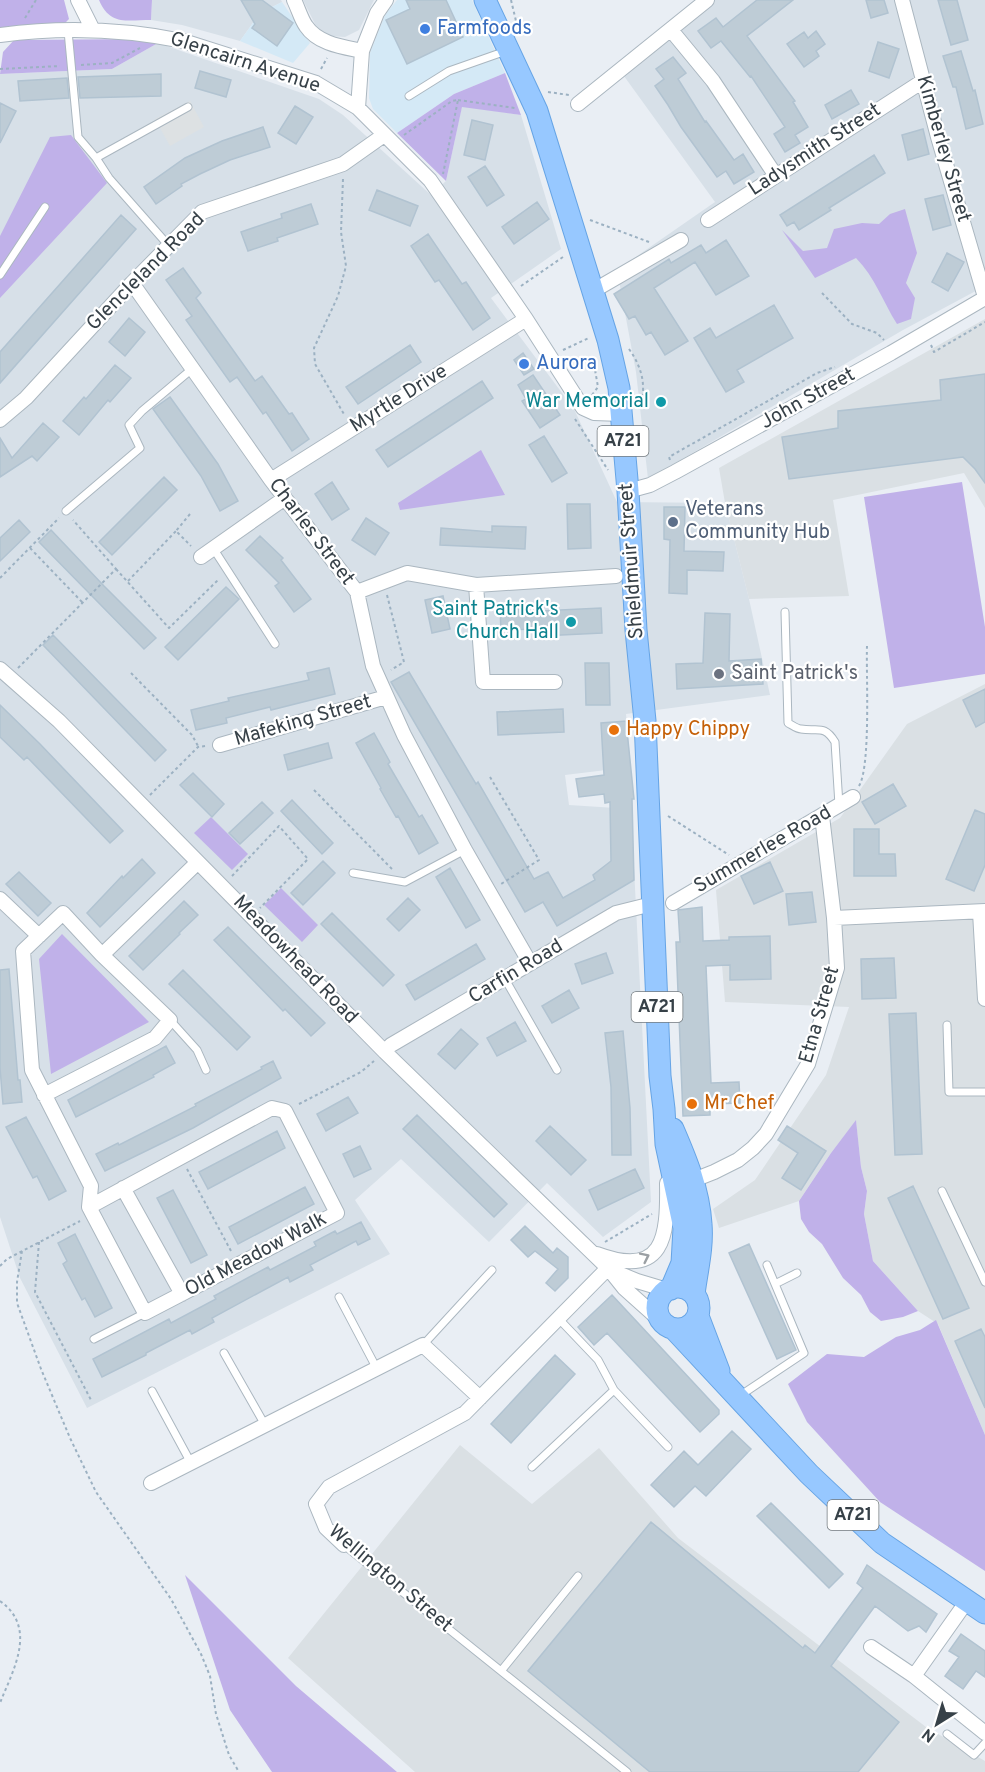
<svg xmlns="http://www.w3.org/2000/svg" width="985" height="1772" font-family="Overpass,sans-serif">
<rect width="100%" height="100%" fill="#e9eef4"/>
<path fill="#d7e0e8" d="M152 0H281L282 2 260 13 240 41 182 25 151 20Z
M303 0H374L359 30 345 37 330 36 318 30Z
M695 0H985V286L903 330 648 479 636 372 617 270 715 202 616 65Z
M158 43 319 99 343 115 431 195 446 181 462 106 521 115 561 249 491 298 574 409 617 502 725 503 749 599 770 695 626 714 631 767 565 775 569 805 631 809 651 1202 603 1237 547 1183 489 1242 401 1159 355 1200 390 1254 87 1408 20 1278 0 1217V74L112 69Z"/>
<path fill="#d4e9f6" d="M397 0H472L505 73 454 94 397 133 373 109 369 98 370 53 385 15Z
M282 2 310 43 293 63 240 41 260 13Z"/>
<path fill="#dae0e4" d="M985 319V508L964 473 833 500 849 596 749 599 725 503 719 468Z
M985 684V1435L938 1324 918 1311 873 1261 864 1214 867 1191 861 1167 856 1121 831 1153 799 1201 719 1228 713 1209 755 1180 826 1075 849 1007 725 1002 716 890 840 818 907 724Z
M460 1445 532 1504 599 1448 678 1538 926 1727 985 1761V1772H415L288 1658Z"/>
<path fill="#c0b1e9" d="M0 0H64L69 19 62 26 0 30Z
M99 0H152L151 20C127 20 110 26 99 0Z
M143 39 158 43 112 69 0 74 3 52 14 40Z
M505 73 521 115 462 107 446 181 397 133 454 94Z
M71 135 107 183 0 298V236L50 137Z
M905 209 917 253 906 283 915 298 911 319 897 324C883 302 875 277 856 258L815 278 782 230 803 251 827 248 834 229 862 223 879 224 890 214Z
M481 450 505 495 400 510 398 503Z
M962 482 985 627V674L894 688 864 497Z
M211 817 248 854 232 870 194 833Z
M281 888 318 925 302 942 264 905Z
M62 934 149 1022 51 1074 39 959Z
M856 1120 861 1167 867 1191 864 1214 873 1261 918 1311 903 1317 881 1321 870 1312 861 1295 843 1278 822 1244 809 1232 801 1219 799 1201 831 1153Z
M936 1320 985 1435V1571L880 1502 807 1422 788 1384 827 1354 864 1357 896 1337 920 1330Z
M185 1575 296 1686 397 1772H272L230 1710Z"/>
<path fill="#dde1e3" d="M190 101 204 127 170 146 155 119Z"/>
<path fill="#beccd6" stroke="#b1c3d1" stroke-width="1.5" d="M241 0H262L293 23 277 46 252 28 255 24Z
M406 0H446L463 37 407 64 386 20 410 9Z
M757 0H793L747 36 795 101 793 102 808 127 795 135 800 143 785 152 774 134 785 127 751 76 750 77 721 41 711 48 698 31 716 18 723 27Z
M866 0H884L888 13 871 18Z
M938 0H957L968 40 951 45Z
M816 31 825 44 816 51 819 56 804 67 787 44 804 32 808 38Z
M878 42 899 49 889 78 869 71Z
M961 51 973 91 975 90 983 124 966 129 956 87H953L943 56Z
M673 57 686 73 678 79 705 122 706 121 734 160 743 154 754 172 734 184 726 171 717 177 681 127 668 105 655 86 664 79 656 69Z
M200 71 231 80 226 97 195 88Z
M161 74V96L80 98 78 77Z
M67 78 69 98 20 101 18 81Z
M851 90 859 104 832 119 825 105Z
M0 103 16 111 0 143Z
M295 106 313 117 296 144 278 133Z
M472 120 493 125 485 160 464 155Z
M263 127 270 147 230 160 200 174 181 184 182 186 156 204 144 187 185 158 222 141Z
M923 129 929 154 908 160 902 135Z
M874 155 885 173 829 208 831 210 799 230 794 222 787 226 780 215Z
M485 166 504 195 487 206 468 177Z
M377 190 418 206 410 226 369 210Z
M943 195 951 225 933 230 925 199Z
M537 202 549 219 514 244 502 227Z
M311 204 318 224 277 238 278 241 248 251 241 232 282 218 281 214Z
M121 215 136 229 0 383V352Z
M428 234 462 284 466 282 490 318 473 330 439 280 435 282 411 246Z
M726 240 749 276 716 295 695 262 654 288 688 341 665 355 651 332 646 335 635 316 629 319 614 294 669 259 671 263 701 245 706 253Z
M947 253 964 262 948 291 932 282Z
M183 268 201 293 196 298 255 381 262 376 289 414 292 413 309 439 292 451 266 412 263 414 237 377 230 382 186 320 192 316 166 280Z
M774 305 793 338 737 370 744 382 726 392 694 338 710 328 716 338Z
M129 318 145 332 125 356 109 342Z
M410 345 421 362 358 404 346 387Z
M523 353 534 369 524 375 514 360Z
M115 365 131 378 110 402 108 400 79 435 63 421 84 397 86 399Z
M985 374V483L975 469 963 457 789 479 782 437 838 428V411L941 400 940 380Z
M533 375 560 415 540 428 522 401 526 399 518 385Z
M482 381 493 398 388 467 376 450Z
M170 397 218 464 238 501 220 511 201 476 153 409Z
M43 423 59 437 37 461 32 456 0 477V438L12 458Z
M544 436 567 473 552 482 529 445Z
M164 477 177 490 112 555 99 542Z
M332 482 349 509 332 520 315 494Z
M567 504H590L591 548 568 549Z
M664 507H685L684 551 724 552 723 571 687 570V594L669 593 670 540 664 539Z
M366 518 389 533 375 555 352 540Z
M19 520 30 532 0 561V538Z
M492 526 526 527 525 549 440 545 441 528 492 532Z
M51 530 104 586 156 638 144 649 39 542Z
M260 536 283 558 281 560 311 599 294 612 275 586 279 583 246 550Z
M226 587 239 599 178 660 165 647Z
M443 596 450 629 432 633 425 600Z
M601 608 602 633 541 636 540 629 501 630 500 609H519V612Z
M705 613 730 614 729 661 761 659 763 684 677 689 676 664 703 663Z
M53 635 166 750 155 761 43 645Z
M585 663H609L610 705H586Z
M329 668 335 694 271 710 270 707 226 718 227 723 196 730 191 710 229 701 228 698 309 680 307 673Z
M409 672 476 784 478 782 534 879 548 872 563 898 595 880 593 875 611 861 610 802 605 803 604 794 579 797 576 779 604 775 601 723 626 721 634 799H632L634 880 557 926 543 902 525 912 391 682Z
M985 689V722L976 727 963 700Z
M0 705 40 744 123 831 110 843 27 757 24 760 0 737Z
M563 709 564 732 498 735 497 712Z
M374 733 390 762 388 764 419 817 422 815 438 843 419 854 398 816 396 817 380 789 381 788 356 743Z
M328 743 332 758 288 770 284 755Z
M193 773 224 804 212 817 180 785Z
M893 784 906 806 875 824 862 802Z
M292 800 333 843 322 854 281 811Z
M262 802 273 813 240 844 229 833Z
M975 810 985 814V865L974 891 946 879Z
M854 829H879V854H895L896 876H854Z
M142 859 155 873 100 927 87 913 122 876 123 878Z
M323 861 335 873 303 905 291 893Z
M770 862 783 891 754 904 741 876Z
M450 868 480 920 466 928 436 877Z
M19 872 51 903 38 916 6 884Z
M812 892 816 922 789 925 786 894Z
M408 898 420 910 399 931 387 919Z
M184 901 198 915 179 933 180 934 143 970 129 956Z
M702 907 703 941 729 940V937L770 936 771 979 730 980V965L706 966 711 1083 739 1082 740 1103 710 1104V1115L683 1116 676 942H680L678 910Z
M332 913 394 975 383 986 321 924Z
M228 927 325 1023 311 1036 285 1009 283 1011 214 940Z
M476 944 485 959 415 1000 406 985Z
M606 953 613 973 582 984 575 964Z
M894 958 896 998 862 999 861 959Z
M9 969 18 1080H20L22 1102 3 1104 0 1068V970Z
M183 970 250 1037 237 1050 169 984Z
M569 990 579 1008 552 1023 542 1006Z
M916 1013 922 1154 895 1155 889 1014Z
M515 1022 526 1041 497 1056 487 1038Z
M461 1029 478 1044 455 1069 438 1054Z
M623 1031 630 1108 631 1155H612L611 1087 605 1033Z
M166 1046 175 1063 153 1075 154 1077 76 1117 68 1100Z
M273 1061 281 1078 193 1128 105 1171 96 1154 118 1143 119 1145 196 1106 195 1104 262 1069 261 1067Z
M348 1097 358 1113 326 1131 317 1114Z
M417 1115 507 1204 494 1217 403 1129Z
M26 1117 66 1191 49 1200 37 1176 33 1178 6 1127Z
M550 1126 586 1160 571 1175 536 1141Z
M787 1126 826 1151 801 1190 782 1178 798 1153 778 1140Z
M277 1131 285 1148 208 1189 199 1172Z
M360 1146 371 1169 354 1177 343 1154Z
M635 1169 644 1188 598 1210 589 1190Z
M913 1186 969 1308 943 1319 888 1198Z
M305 1187 314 1204 238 1244 229 1227Z
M173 1190 207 1255 191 1263 157 1198Z
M361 1222 370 1239 358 1245 356 1241 310 1265 313 1270 290 1282 288 1277 212 1318 214 1322 192 1334 190 1330 146 1353V1355L102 1377 93 1359 169 1319 171 1323 216 1299 214 1296 268 1267 270 1270 316 1246 314 1242 335 1231 337 1234Z
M525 1226 553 1253 557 1248 568 1257V1278L555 1291 546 1283 558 1269 535 1251 528 1257 511 1240Z
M75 1234 112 1308 95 1317 85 1298 82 1300 63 1264 67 1261 58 1243Z
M749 1244 796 1350 777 1359 729 1253Z
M612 1295 719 1410V1414L700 1432 607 1333 594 1345 578 1327Z
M981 1329 985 1337V1408L955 1341Z
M555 1355 575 1374 511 1443 491 1424Z
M732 1431 751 1449 706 1496 695 1486 674 1507 651 1485 684 1451 698 1465Z
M771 1503 843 1574 829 1588 757 1516Z
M651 1522 803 1648 805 1645 815 1653 863 1588 857 1583 867 1565 937 1614 926 1632 919 1626 908 1631 875 1606 831 1666 899 1722 858 1772H650L528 1671Z
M961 1634 985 1651V1677L976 1671 963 1689 945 1676 959 1657 949 1651Z"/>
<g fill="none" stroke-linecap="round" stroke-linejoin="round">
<g stroke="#abb7c0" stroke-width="9">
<path id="lane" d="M68 31 78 137 96 158 109 178 169 246
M409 96 449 71 506 51
M96 158 188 107
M0 275 45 207
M66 511 140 448 129 425 142 411 192 369
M213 548 275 644
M785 612 788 723C792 725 797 729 801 729 818 732 824 724 835 742L839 805
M353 873 405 882 465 850
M505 979 557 1070
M170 1020 197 1050 206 1070
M947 1025 949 1092H985
M942 1191 985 1282
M775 1284 797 1273
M339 1297 377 1369
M558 1318 598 1360 614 1390 668 1447
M94 1339 145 1313
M423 1345 492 1270
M224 1353 265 1425
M152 1391 191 1463
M741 1395 804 1353 767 1265
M532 1467 614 1390
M344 1545 627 1772
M501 1671 578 1576
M947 1734 974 1755 985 1743"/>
</g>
<g stroke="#abb7c0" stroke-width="16">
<path id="street" d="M78 0 93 30
M294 0C298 8 301 19 306 26 318 44 343 47 362 51
M902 0 938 137 985 297
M671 30 713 81 776 176
M0 35C60 27 124 29 183 41L316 83 358 108 430 180 526 319 583 408 594 413 621 414
M578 104 707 0
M358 108 362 51 377 13 386 0
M708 220 923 81
M132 283 271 480 357 592 373 666 404 735 465 850 530 963
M593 291 681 240
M0 420 26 398 132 283 202 212 343 164 384 135
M271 480 526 319
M628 491 650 485 675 472 891 353 985 298
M201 557 285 498
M476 585 483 682H555
M357 592 407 573 476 585 616 576
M0 669 59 721 385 1052 608 1268 624 1288 662 1322
M220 745 386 697
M0 899 39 936
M673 903 853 797
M980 912 985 999
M834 918 985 911
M385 1052 391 1045 616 913 652 904
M44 1095 155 1038 170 1020 102 955
M272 1108 285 1111 337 1213 145 1313 89 1207Z
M686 1183 714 1172 738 1160 753 1148 766 1134 808 1064 837 968 834 918 822 816
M123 1188 182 1294
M89 1207 91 1186 32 1070 23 951 63 913 102 955 198 862
M597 1254C664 1279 668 1237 667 1183
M613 1271 637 1281 667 1290
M151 1483 423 1345 480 1398
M344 1545 326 1528 316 1504 329 1487 465 1413 608 1268
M967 1601 914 1676 985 1733
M871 1647 914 1676"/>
</g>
<g stroke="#66a4e5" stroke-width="23">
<path id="primary" d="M485 0 537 111 608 340 619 388 628 491 636 630 645 721 660 1076 664 1109 666 1144 684 1228 682 1263 671 1289
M673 1129C686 1159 699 1190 701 1224 703 1247 697 1271 694 1294
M657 1308a21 21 0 1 1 42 0a21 21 0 1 1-42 0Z
M698 1316 719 1371
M674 1329 809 1474 882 1543 985 1613"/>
</g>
<path stroke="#9cb1c2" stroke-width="2" stroke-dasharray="3 3" stroke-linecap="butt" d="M511 0 516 21
M25 18 36 0
M81 65 112 63 140 48
M0 69 60 66
M321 69 327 58
M548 92 569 95
M458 100 515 108
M404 135 452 101 458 100 443 174
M343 179 341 232 346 266 338 296 314 348 315 364 345 416
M590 220 649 242
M521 286 563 257
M822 293 852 324 877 333 884 340
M931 345 934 352 985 322
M629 349C643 369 647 387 639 411
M563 350 589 338
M592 395 598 387 594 364
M575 419 608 470
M670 460 669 457 817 373 835 367
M190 514 176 531 191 546
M30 548 82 602
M116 569 169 628 219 579
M0 578 59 518
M128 581 176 531
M387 595 404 662 391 670
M18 668 116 569 73 520
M131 673 192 735 198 746
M490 777 539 860 501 884
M859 786C871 766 866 673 867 646
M314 790 392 869
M150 795 198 747 205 746
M668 816 729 855
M232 876 279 826 308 859 260 908
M299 1104 361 1072 374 1061
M187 1169 231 1251
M39 1242 35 1292 91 1400
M605 1242 652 1214
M22 1251 17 1282V1303L41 1369 70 1438 96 1492 171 1599 201 1654 210 1676 216 1714 229 1755 239 1772
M0 1266 7 1259 80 1221
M0 1601C38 1628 13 1670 0 1703"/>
<use href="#lane" stroke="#fff" stroke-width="7"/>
<use href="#street" stroke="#fff" stroke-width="14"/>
<use href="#primary" stroke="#97c8ff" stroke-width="21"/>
</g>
<defs><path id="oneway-chevron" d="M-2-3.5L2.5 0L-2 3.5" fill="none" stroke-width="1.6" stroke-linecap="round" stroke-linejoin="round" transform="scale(1.5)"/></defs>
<use stroke="#9ba0a4" href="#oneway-chevron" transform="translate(645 1257) rotate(-26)"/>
<g fill="#3f7fe0" stroke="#fff" stroke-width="2">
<circle cx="425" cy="29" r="6"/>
<circle cx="524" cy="364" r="6"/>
</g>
<g fill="#0f9aa8" stroke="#fff" stroke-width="2">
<circle cx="661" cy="402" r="6"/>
<circle cx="571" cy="622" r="6"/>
</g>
<circle fill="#5c6f8a" stroke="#fff" stroke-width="2" cx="673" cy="522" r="6"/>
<circle fill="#6b7280" stroke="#fff" stroke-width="2" cx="719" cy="674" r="6"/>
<g fill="#e8710a" stroke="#fff" stroke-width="2">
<circle cx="614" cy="730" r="6"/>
<circle cx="692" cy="1104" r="6"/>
</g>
<g text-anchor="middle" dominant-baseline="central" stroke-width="4.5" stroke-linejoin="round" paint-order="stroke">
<g fill="#fff" stroke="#737a7f" stroke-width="1.5">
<rect x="597.5" y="426" width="51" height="30" rx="4.5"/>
<rect x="631.5" y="992" width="51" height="30" rx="4.5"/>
<rect x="827.5" y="1500" width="51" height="30" rx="4.5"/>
</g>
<g font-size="18" font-weight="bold" fill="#374148">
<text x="623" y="441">A721</text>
<text x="657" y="1007">A721</text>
<text x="853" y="1515">A721</text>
</g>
<g font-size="20" fill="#366cbe" stroke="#fff" text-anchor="start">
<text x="437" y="29">Farmfoods</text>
<text x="536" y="364">Aurora</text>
</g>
<g font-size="20" fill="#374148" stroke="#fff">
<text transform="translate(245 63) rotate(18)">Glencairn Avenue</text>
<text transform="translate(943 149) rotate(74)">Kimberley Street</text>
<text transform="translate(815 150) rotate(-33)">Ladysmith Street</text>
<text transform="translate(146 272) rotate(-45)">Glencleland Road</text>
<text transform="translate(399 399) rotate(-32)">Myrtle Drive</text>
<text transform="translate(808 399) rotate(-29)">John Street</text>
<text transform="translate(311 532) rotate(53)">Charles Street</text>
<text transform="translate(632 561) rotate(-94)">Shieldmuir Street</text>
<text transform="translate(303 721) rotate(-16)">Mafeking Street</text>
<text transform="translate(763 850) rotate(-30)">Summerlee Road</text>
<text transform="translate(295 960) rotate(46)">Meadowhead Road</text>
<text transform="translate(516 972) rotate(-31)">Carfin Road</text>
<text transform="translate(820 1015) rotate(-74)">Etna Street</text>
<text transform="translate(256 1255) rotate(-28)">Old Meadow Walk</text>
<text transform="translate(390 1579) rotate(40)">Wellington Street</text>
</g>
<g font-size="20" fill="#0d838f" stroke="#fff" text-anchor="end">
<text x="649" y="402">War Memorial</text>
<text x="559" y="610">Saint Patrick's<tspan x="559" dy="23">Church Hall</tspan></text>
</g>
<g font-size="20" fill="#4e5e75" stroke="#fff" text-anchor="start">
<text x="685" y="510">Veterans<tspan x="685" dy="23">Community Hub</tspan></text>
</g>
<g font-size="20" fill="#5b616d" stroke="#fff" text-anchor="start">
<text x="731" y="674">Saint Patrick's</text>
</g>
<g font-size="20" fill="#c56008" stroke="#fff" text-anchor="start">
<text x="626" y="730">Happy Chippy</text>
<text x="704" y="1104">Mr Chef</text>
</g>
</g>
<g transform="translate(937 1724) rotate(217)" stroke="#ffffff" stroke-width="4.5" paint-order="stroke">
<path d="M0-4.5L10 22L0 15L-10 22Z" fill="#374148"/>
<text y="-9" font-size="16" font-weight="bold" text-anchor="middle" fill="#374148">N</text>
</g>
</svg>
